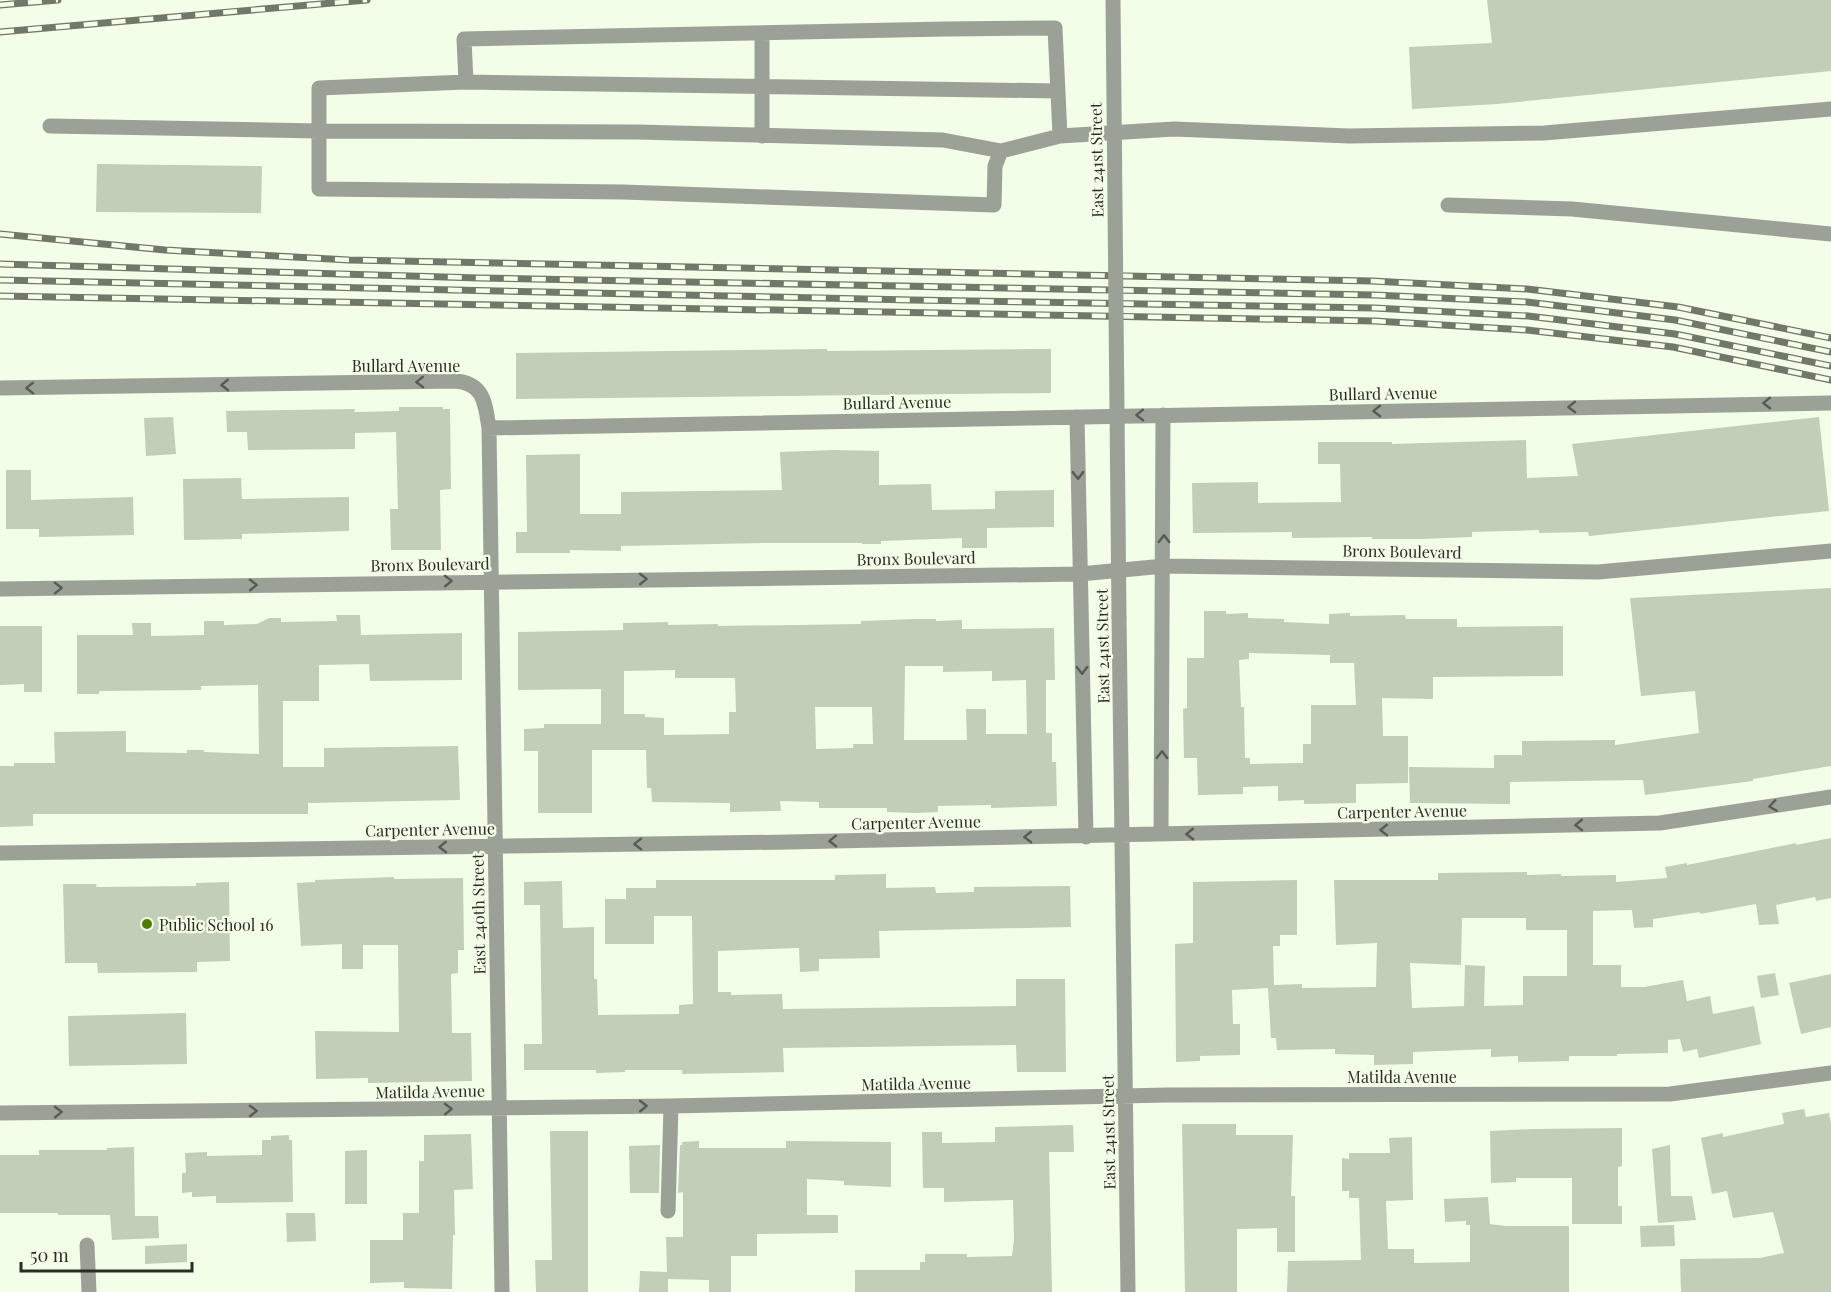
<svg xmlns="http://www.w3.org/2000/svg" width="1831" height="1292" font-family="'Playfair Display',serif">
<rect width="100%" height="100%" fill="#f2fee7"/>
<path fill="#c2ceb8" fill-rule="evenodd" d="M1487 0H1831V71L1497 104 1412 109 1409 47 1492 43Z
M97 164 262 166 261 213 96 212Z
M827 349V351L1051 349V393L516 399V353Z
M399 407H443V409H450L451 489 440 490 441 550H391L390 509H398L396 432 355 433V449L248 450 247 432H227L226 411 355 409 354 412 399 411Z
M173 417 176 454 146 456 144 418Z
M1819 417 1829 511 1589 536 1588 532 1539 533V530L1472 532V537L1421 539H1372V537L1292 538V532L1193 533 1192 483 1258 482V503L1341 502 1340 464H1318V442H1392V444L1526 440 1527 478 1578 476 1572 444Z
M834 450 879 451V485L931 484 932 510 995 509V491L1054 490V527L987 528V548H962V538L881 541V544H862V543H768L621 546V551L570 550V553H516V532H527L526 455 580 454V514H621V492L782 490 780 452Z
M6 470H31V500L133 497 134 535 39 537V529H6Z
M241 478 242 499 349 497V531L242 534V539L184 540 183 479Z
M1831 588V766L1753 779V781L1645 795 1643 780 1510 782V804L1410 803 1409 767 1494 768V755H1522V741L1615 740V745L1699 733 1695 691 1641 696 1630 598Z
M1204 611H1226V614L1248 613V618L1284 619V622L1329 624V614L1350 613V616L1405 615 1406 619H1457V627L1563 626V676L1433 677V699L1382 698 1383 736H1408V783L1356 784V803L1304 804V800L1278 801V786L1243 787V794L1198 795 1197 758H1184L1183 709 1187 708V658H1204ZM1249 653 1330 655V663H1354L1356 705H1311V744H1303V763L1250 764V758H1245L1244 707H1241L1239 660 1249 659Z
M336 615H360L361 635 462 633V680L370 681 369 664 319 665V701H283V767H324V748L458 746 460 800 308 803V814H33V826L0 827V766H14V763H55L54 732 126 731V752L187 753V750H204V752L259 754 258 685 201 686V690L99 691V694H77V635H133L132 623H151V636L204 635V621H224V625L257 624 269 618H281V622L337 621Z
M914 619H936V621L962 620V629L1054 628 1055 680H1046V733H1052V762H1056L1057 806 991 808V805L938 806V812L916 813 887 812V808H819V802L780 801 781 811 730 812V803L652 802 651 788H647L646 750H592V813H538V751H524V729L544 728V724H601V689L518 690V632L623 630V623L668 622V625L718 624V626L861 624V621ZM905 666H943V672L992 671V681L1026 680 1027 734H986V709H966L967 740H904ZM675 670V678H735L736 712H729V734L664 735V718L645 717V714H624V671ZM815 707H872L873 744H853V748L816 749Z
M0 626H42V692H24V684L0 685Z
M1831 838V898L1816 901 1815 897 1776 905 1779 924 1759 925 1756 904 1700 914V912L1653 919V927L1634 928 1632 910 1593 911V965H1621V987H1644L1683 980 1687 1001 1710 996 1713 1014 1754 1006 1761 1044 1699 1058 1697 1049 1683 1052 1680 1039 1668 1040V1053L1617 1054V1056H1569V1061L1518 1062V1056L1491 1057V1049L1413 1052V1064L1374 1065V1055L1335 1054V1049L1277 1050 1276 1038H1271L1268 988 1232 990 1233 1024H1240V1055L1200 1056V1061L1176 1062 1175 944 1193 943V882L1297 880V935H1280V946H1273L1274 985 1302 984V988L1376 987 1377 943 1336 945 1334 880H1438V873L1527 872V875L1561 874V876L1616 875V882L1667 878 1665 867 1687 863V865L1796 843V845ZM1462 918H1526V930H1567V976H1523V1005L1484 1006 1485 966 1465 965 1464 1006 1412 1008 1410 963 1461 965Z
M886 874V888L935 887 936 893 974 892V887L1070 886 1071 927 879 931 880 958 819 959V971L800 972 799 948 718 951V992H731V995L782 994 783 1009 1016 1006V979H1065L1066 1072H1017L1016 1045 783 1048 784 1072 682 1074V1070H625V1072L596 1073V1070H524V1044H542L540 905H524V882L562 881 563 928 594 927V979H597L598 1015 679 1014V1005L693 1004 692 916H654V944H605V899H626V888H656V880H835V875Z
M394 877V879L463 878 464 950H458V973L451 974 452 1033H471L472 1081 368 1083V1078L316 1079 315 1031 399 1032 398 945H363V969H342V944L301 946 297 883 315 882V880Z
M229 882 230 961 197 962V972L98 973 97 963H65L63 884H97L96 887 196 886V883Z
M1775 973 1779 995 1761 998 1757 976Z
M1831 974V1027L1801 1034 1789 983Z
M186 1013 187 1064 69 1066 68 1016Z
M1804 1109 1806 1117 1829 1113 1831 1124V1292H1681L1680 1259 1760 1258 1784 1253 1773 1212 1733 1218 1727 1191 1712 1194 1701 1138 1723 1133V1137L1784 1124 1782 1113Z
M1182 1124H1236V1135H1293L1291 1196H1295V1252H1277V1228L1237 1229V1292H1185Z
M1073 1125 1074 1152H1049L1052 1292H855V1270H920V1262H925V1254H967V1257L1012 1256 1014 1239 1013 1200 944 1202V1188H923L922 1132H942V1143L995 1142V1127Z
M1622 1128V1166L1618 1167V1206H1622V1224H1572V1178H1516V1182L1491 1183 1490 1131 1534 1129Z
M550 1131H588V1292H536L535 1260H552Z
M471 1134 473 1189 454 1190 455 1235H453L452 1289 404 1288V1282L370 1283V1240H403V1213H419V1161H424V1135Z
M289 1135V1140H292L293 1202 216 1203V1196L192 1197V1192L182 1193V1173H186L185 1153 207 1152V1156L262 1155V1140H271V1136Z
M1412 1137 1413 1200 1386 1201 1388 1249H1414V1263L1470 1262V1225H1466V1221L1445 1222 1444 1199 1488 1197 1490 1224 1506 1226H1569V1292H1287L1288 1261 1361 1260 1359 1198H1349V1191H1342V1158L1349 1159V1153H1390L1389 1138Z
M699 1141V1148H786V1141L891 1142V1187L844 1185V1181L807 1179V1215H838V1233L757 1234V1256H731V1292H709V1280L668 1279V1292H639L640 1271 667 1272 666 1237H683V1192L678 1193 680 1145H682V1142Z
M660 1145 659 1193H630L629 1146Z
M1670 1145 1671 1196H1692L1696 1220 1658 1223 1652 1149Z
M134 1147 135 1216H158L159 1238 112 1240 110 1215H58V1213H0V1155H39V1150H107V1148Z
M367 1150V1204H345V1151Z
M286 1213H315L316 1241 287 1242Z
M1674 1225 1675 1246 1641 1247 1640 1226Z
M187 1244V1262L145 1264V1246Z"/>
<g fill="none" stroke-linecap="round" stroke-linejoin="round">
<path stroke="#9ca198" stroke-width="15" d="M466 82 1058 91
M50 126 319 131 637 132 943 140 1001 151
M762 136V33
M1060 136 1055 28 945 29 464 39 466 82 319 88V189L623 192 994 205 995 166 1001 151 1060 136 1174 129 1349 136 1544 133 1831 109
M1448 205 1572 209 1831 234
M0 388 455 381C484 383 485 403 489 428L502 1292
M1077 417 1086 837
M489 428 1831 403
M0 589 1080 574 1164 566 1598 572 1831 551
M1119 617 1128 1292
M1161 834 1163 415
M0 853 789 842 1660 823 1831 797
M0 1113 671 1106 1168 1095 1670 1094 1831 1073
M668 1211 671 1106
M87 1245 89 1292"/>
<g stroke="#70786a" stroke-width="7">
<path id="rail" d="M0 5 58 0
M0 32 367 0
M0 234 165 250 349 260 1372 281 1527 289 1678 307 1831 338
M0 264 479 278 1374 295 1527 302 1675 320 1831 352
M0 280 912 300 1374 308 1528 316 1675 334 1831 366
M0 296 1375 321 1527 330 1673 347 1831 380"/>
</g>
<use href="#rail" stroke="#f2fee7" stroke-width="4.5" stroke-dasharray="14" stroke-linecap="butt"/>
<path stroke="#9ca198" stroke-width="15" d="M1113 0 1119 617"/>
</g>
<defs><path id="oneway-chevron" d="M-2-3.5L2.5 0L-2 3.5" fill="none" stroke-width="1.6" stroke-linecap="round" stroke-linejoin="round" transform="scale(1.5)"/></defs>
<g stroke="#575c53">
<use href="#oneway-chevron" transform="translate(420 382) rotate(179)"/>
<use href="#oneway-chevron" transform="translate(225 385) rotate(179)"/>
<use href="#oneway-chevron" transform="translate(30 388) rotate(179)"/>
<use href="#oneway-chevron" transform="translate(1767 403) rotate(179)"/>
<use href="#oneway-chevron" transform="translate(1572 407) rotate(179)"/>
<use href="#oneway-chevron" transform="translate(1377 411) rotate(179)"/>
<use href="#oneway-chevron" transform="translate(1140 415) rotate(179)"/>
<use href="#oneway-chevron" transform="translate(1078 475) rotate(89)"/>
<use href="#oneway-chevron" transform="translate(1164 539) rotate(-90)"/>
<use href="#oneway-chevron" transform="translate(643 579) rotate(-1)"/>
<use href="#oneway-chevron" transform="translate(448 581) rotate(-1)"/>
<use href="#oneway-chevron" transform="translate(253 585) rotate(-1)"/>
<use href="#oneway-chevron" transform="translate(58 588) rotate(-1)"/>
<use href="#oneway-chevron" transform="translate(1082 670) rotate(89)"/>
<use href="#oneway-chevron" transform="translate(1162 755) rotate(-89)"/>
<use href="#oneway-chevron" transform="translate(1773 806) rotate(172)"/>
<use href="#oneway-chevron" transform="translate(1579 825) rotate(179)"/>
<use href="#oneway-chevron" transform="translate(1384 830) rotate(179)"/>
<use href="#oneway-chevron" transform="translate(1190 834) rotate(179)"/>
<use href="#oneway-chevron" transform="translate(1028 837) rotate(179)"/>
<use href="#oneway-chevron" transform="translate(833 841) rotate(179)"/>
<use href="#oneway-chevron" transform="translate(638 844) rotate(179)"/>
<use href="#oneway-chevron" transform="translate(443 847) rotate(179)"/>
<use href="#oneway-chevron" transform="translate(643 1106) rotate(-1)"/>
<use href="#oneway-chevron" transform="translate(448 1109) rotate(-1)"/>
<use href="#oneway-chevron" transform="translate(253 1111) rotate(-1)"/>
<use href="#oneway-chevron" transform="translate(58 1112) rotate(-1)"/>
</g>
<circle fill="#4f7b00" stroke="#f2fee7" stroke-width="2" cx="147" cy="924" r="6"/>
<g text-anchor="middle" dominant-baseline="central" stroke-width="4.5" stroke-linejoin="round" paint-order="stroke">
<g font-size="16" fill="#292e25" stroke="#f2fee7">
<text transform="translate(1096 160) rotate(-91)">East 241st Street</text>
<text x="406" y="365">Bullard Avenue</text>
<text transform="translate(1383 393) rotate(-1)">Bullard Avenue</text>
<text transform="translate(897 402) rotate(-1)">Bullard Avenue</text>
<text transform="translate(1402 551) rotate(1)">Bronx Boulevard</text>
<text transform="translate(916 558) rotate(-1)">Bronx Boulevard</text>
<text transform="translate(430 564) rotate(-1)">Bronx Boulevard</text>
<text transform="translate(1102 646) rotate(-91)">East 241st Street</text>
<text transform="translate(1402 811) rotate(-1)">Carpenter Avenue</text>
<text transform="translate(916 822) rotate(-1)">Carpenter Avenue</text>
<text transform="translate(430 829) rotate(-1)">Carpenter Avenue</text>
<text transform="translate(478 914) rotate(-91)">East 240th Street</text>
<text x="1402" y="1076">Matilda Avenue</text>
<text transform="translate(916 1083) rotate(-1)">Matilda Avenue</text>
<text transform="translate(430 1091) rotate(-1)">Matilda Avenue</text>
<text transform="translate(1108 1132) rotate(-91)">East 241st Street</text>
</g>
<g font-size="16" fill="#292e25" stroke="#f2fee7" text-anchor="start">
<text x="159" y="924">Public School 16</text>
</g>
</g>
<path d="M21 1262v9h171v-9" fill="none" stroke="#292e25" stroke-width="3"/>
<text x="30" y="1262" font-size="18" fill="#292e25" stroke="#f2fee7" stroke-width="4.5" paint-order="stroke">50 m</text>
</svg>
